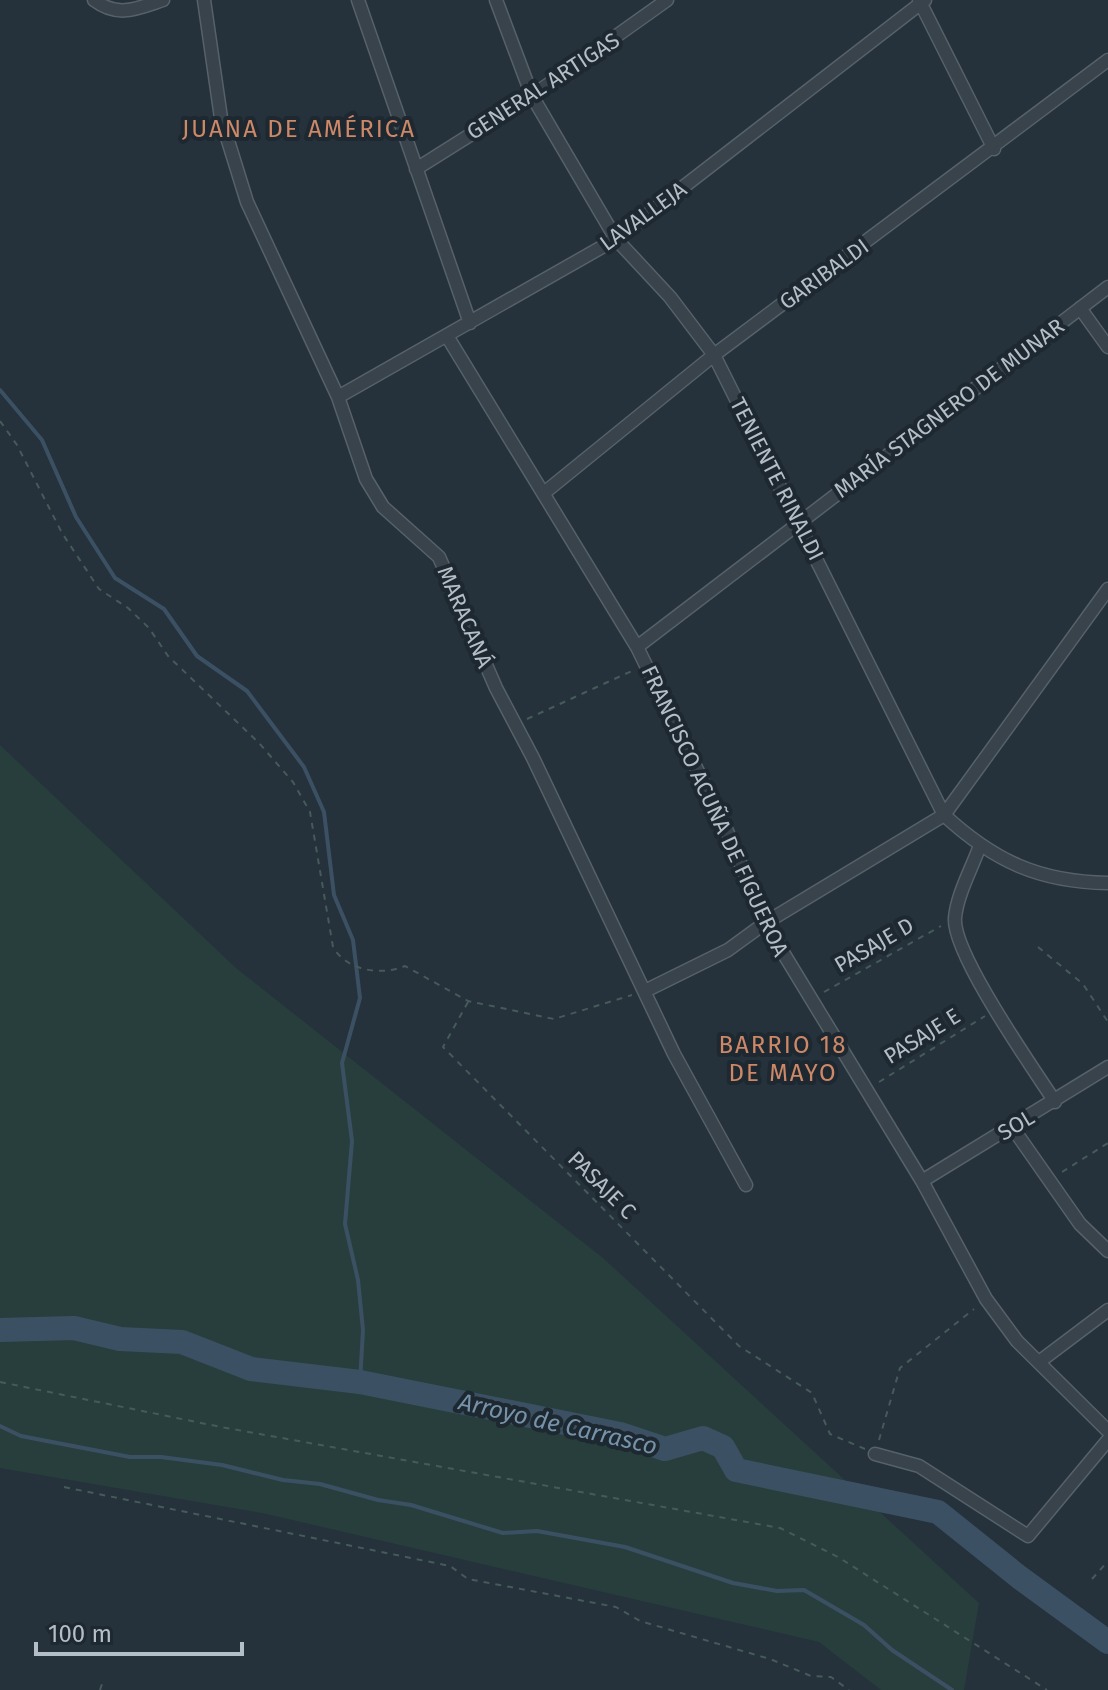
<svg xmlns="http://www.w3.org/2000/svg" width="1108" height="1690" font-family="'Fira Sans',sans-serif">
<rect width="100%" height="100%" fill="#25313b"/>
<path fill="#283e3d" d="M0 745 236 968 603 1258 979 1603 964 1690H881L819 1642 262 1513 0 1468Z"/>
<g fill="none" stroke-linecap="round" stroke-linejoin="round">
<path stroke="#3b5163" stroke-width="4" d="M0 390 42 440 76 517 115 578 164 609 197 656 247 691 304 767 324 812 334 895 353 940 360 998 342 1063 352 1141 345 1224 358 1280 363 1330 360 1382
M0 1426 21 1436 130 1457H161L222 1465 283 1480 320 1484 378 1500 411 1505 503 1533 537 1531 625 1547 733 1583 777 1591 804 1590 864 1625 892 1650 952 1690"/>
<path stroke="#3b5163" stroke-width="24" d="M0 1330 74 1328 120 1339 182 1342 251 1369 360 1382 620 1434 665 1449 703 1438 723 1447 736 1470 938 1512 1019 1577 1108 1642"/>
<g stroke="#566169" stroke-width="15">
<path id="minor" d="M94 0C118 18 136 9 163 0
M204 0 221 118 247 202 338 397 366 479 383 507 439 557 496 688 533 758 674 1054 746 1185
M358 0 470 323
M496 0 532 96 616 239 670 297 714 355 944 815C994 861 1039 882 1108 883
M919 0 994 149
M416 169 532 96 667 0
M1080 308 1108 347
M447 336 637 647 727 831 765 923 922 1181 986 1299 1017 1341 1108 1431
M338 397 616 239 925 0
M544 493 714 355 1108 60
M637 647 1108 287
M979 848C971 870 957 895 955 918 952 953 1033 1068 1055 1102
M645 991 728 950 765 923 944 815 1108 589
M1012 1127 1080 1224 1108 1251
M922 1181 1108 1067
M1039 1362 1108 1310
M875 1454 919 1466 1028 1536 1108 1440"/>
</g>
<path stroke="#465a5a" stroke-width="2" stroke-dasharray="6 6" stroke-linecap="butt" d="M0 421 17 445 62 533 99 589 128 608 149 628 168 656 259 743 293 782 310 812 333 947C347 971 381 976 405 966L468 1001 554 1019 632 995
M527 719 634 670
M1038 947 1083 984 1108 1022
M824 992 941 926
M468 1002 443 1047 739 1346 812 1393 830 1434 865 1449
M879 1082 985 1016
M1062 1172 1108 1143
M0 1382 221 1427 780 1528 838 1557 1047 1690
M879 1440 900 1368 974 1309
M64 1487 450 1566 468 1579 616 1607 640 1621 770 1659 811 1676 831 1677 849 1690
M1092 1579 1108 1561
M100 1690 102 1684"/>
<use href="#minor" stroke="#38434b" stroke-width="12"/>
</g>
<g text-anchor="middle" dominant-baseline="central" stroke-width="8" stroke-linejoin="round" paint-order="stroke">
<g font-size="22" fill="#b4bec7" stroke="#1d2830">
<text transform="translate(543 86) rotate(-33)">GENERAL ARTIGAS</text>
<text transform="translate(643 216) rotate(-36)">LAVALLEJA</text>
<text transform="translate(824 274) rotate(-36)">GARIBALDI</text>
<text transform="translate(949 408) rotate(-37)">MARÍA STAGNERO DE MUNAR</text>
<text transform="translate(777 479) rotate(63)">TENIENTE RINALDI</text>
<text transform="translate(465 617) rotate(67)">MARACANÁ</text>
<text transform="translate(715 811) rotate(65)">FRANCISCO ACUÑA DE FIGUEROA</text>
<text transform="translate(874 945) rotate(-30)">PASAJE D</text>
<text transform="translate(922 1036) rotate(-32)">PASAJE E</text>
<text transform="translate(1016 1125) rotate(-31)">SOL</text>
<text transform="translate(602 1185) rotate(45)">PASAJE C</text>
</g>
<g font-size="24" letter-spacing="2" fill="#cd8868" stroke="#1d2830">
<text x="299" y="129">JUANA DE AMÉRICA</text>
<text x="783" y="1045">BARRIO 18<tspan x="783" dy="28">DE MAYO</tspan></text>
</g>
<g font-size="24" font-style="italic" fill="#7692a9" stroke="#1d2830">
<text transform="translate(558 1424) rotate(13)">Arroyo de Carrasco</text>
</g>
</g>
<path d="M36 1642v12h206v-12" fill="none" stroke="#b4bec7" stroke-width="4"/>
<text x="48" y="1642" font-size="24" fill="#b4bec7" stroke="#1d2830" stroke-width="6" paint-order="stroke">100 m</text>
</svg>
